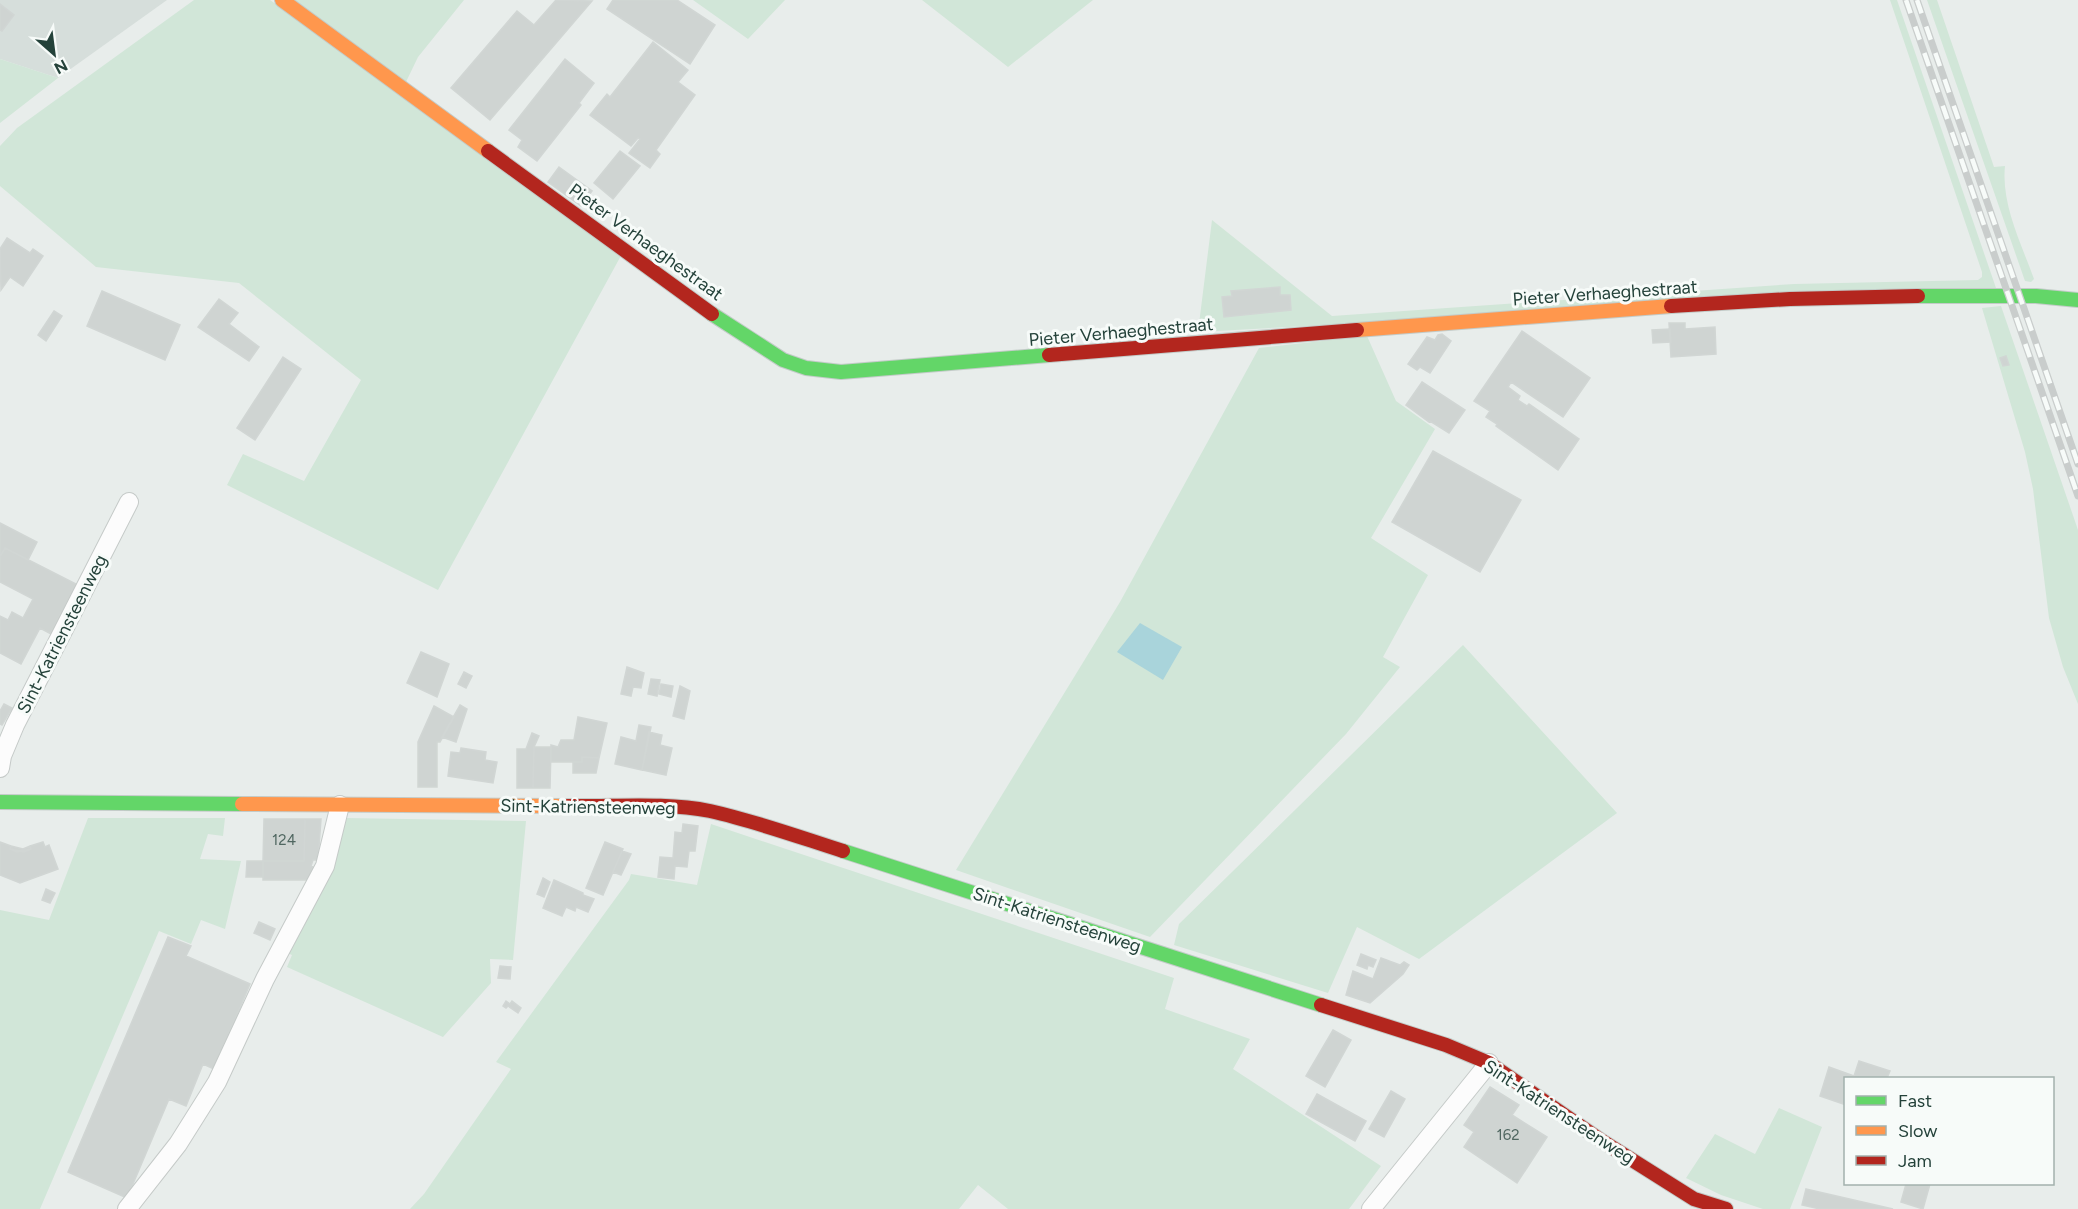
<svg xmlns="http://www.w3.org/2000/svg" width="2078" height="1209" font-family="Figtree,sans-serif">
<rect width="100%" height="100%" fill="#e8edeb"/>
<path fill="#d6dedb" d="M0 0H167L58 78 0 59Z"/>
<path fill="#d1e6d8" d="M194 0H270L623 252 438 590 227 485 243 454 304 481 361 380 239 283 96 267 0 186V146L17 128Z
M294 0H464L418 57 405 84Z
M693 0H785L748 39Z
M922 0H1093L1008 67Z
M1890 0H1897L1996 288 1198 332 1212 220 1332 316 1794 284 1978 280 1982 277V272Z
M1927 0H1937L1994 167 2005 166C2001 204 2021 243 2034 279L2031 282 2025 281Z
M0 59 58 78 0 123Z
M2001 306 2078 530V704L2063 667 2049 618 2033 489 2025 452 1982 308Z
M1367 336 1396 401 1435 429 1371 538 1428 575 1383 657 1400 667 1346 734 1150 937 956 870 1120 602 1259 348Z
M1463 645 1617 813 1419 959 1357 927 1328 993 1174 945 1179 924Z
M88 818H225L223 836 208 834 200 859 241 861 225 929 201 920 191 944 159 931 40 1209H0V910L49 920Z
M346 818 526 821 513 960 490 959 491 983 443 1037 287 967 292 955 285 952Z
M711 824 1174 978 1165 1009 1250 1039 1233 1069 1381 1166 1349 1209H1008L978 1185 959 1209H410L424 1194 511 1069 496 1062 629 880 631 874 697 885Z
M1779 1108 1822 1127 1790 1209H1763L1721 1195 1686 1178 1715 1134 1755 1154Z"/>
<path fill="#a9d4db" d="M1140 623 1182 647 1163 680 1117 652Z"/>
<path fill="#cfd4d2" stroke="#d1d6d4" stroke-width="1.5" d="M556 0 592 1 490 120 451 88 517 11 534 25Z
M613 0H677L715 25 690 64 607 9Z
M0 4 14 15 2 31 0 30Z
M653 42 688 70 678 82 695 95 656 150 660 154 650 168 629 153 640 139 638 138 631 146 590 115 607 94 610 97Z
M565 59 594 83 579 103 581 105 537 161 518 147 522 140 509 130Z
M620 151 640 166 613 199 594 183Z
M559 167 592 191 581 206 548 182Z
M7 238 30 253 33 249 43 256 23 286 10 277 1 290 0 249Z
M1280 287V295H1290L1291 310 1224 317 1222 297 1232 296 1231 291Z
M102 291 180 325 165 360 87 326Z
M219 299 238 313 229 324 259 347 249 361 198 327Z
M54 311 62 316 46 341 38 335Z
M1669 323H1685V329L1715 327 1716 354 1671 357Z
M1670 329 1671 342 1653 343 1652 330Z
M1522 331 1590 378 1563 417 1511 382 1508 387 1520 396 1518 400 1527 406 1529 404 1579 439 1558 470 1496 426 1497 424 1486 417 1490 411 1474 401Z
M1442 334 1451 341 1430 373 1420 367 1417 370 1408 364 1427 337 1435 340 1438 335Z
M2006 356 2009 365 2003 366 2000 358Z
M283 357 301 369 255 440 237 428Z
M1422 382 1465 410 1449 433 1430 421 1429 422 1406 405Z
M1433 451 1521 500 1480 572 1392 522Z
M0 523 37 542 28 560 5 548 0 557Z
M5 548 80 586 65 615 61 613 51 634 40 628 21 664 0 653V616L8 620 12 612 23 618 33 599 0 582V557Z
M421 652 449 664 437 697 407 683Z
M627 667 644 673 641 688 633 687 631 696 621 694Z
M464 672 472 676 466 688 458 684Z
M651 679 660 680 657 696 648 694Z
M661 684 673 686 671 697 659 694Z
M680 686 690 691 684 719 673 716Z
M4 704 12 708 2 725 0 724V711Z
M460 705 467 709 456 742 442 737Z
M434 706 454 717 440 742H437V787H418V742Z
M578 717 607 723 599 758 582 757V762H551V745L558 747 561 740H574Z
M639 725 651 727 642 770 615 764 621 737 636 741Z
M649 732 662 735 660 745 672 748 666 775 642 770Z
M532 733 539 736 534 747 533 788H517V749H526Z
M534 747H551L550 788H533Z
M461 748 486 752 485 760 497 762 493 783 448 776 451 752 460 753Z
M582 757 599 758 596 773H573V762H582Z
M264 819H305L304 861H263Z
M305 819H321L318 860H313L311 866 313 867 308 880H263V861H304Z
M683 824 698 826 695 851H689L687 867 675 866 674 879 658 877 660 857 673 858 675 832 682 833Z
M0 842 11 846 10 849 24 852 31 849 30 846 43 842 45 847 49 845 58 869 20 883 0 875Z
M605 842 623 849 603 895 586 888Z
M11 846 23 849 30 846 31 849 17 852 10 849Z
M622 851 631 854 621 875 613 872Z
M247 861H263V877H246Z
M543 878 550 882 544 897 537 894Z
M554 880 583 893V895L594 899 588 912 576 907 575 911 566 907 562 916 543 908Z
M46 889 55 893 50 903 42 900Z
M259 922 275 929 270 940 254 933Z
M168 937 191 946 186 956 250 984 214 1069 203 1064 186 1106 169 1099 127 1198 68 1172Z
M1361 954 1376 960 1373 967 1368 965 1367 969 1357 965Z
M1381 958 1400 965 1404 962 1409 965 1403 974 1370 1003 1346 995 1353 971 1373 979Z
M500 966 511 967 510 979 498 978Z
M506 1001 510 1004 512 1001 521 1008 518 1013 508 1006 506 1008 503 1006Z
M1333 1030 1351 1040 1325 1087 1306 1076Z
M1859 1061 1890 1071 1887 1078H1846V1105L1820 1096 1829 1067 1854 1076Z
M1490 1087 1519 1105 1512 1115 1547 1137 1517 1183 1464 1147 1474 1132 1464 1125Z
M1391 1091 1405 1099 1384 1137 1369 1129Z
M1317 1094 1366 1121 1355 1141 1306 1114Z
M1906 1184H1930L1923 1209 1901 1202Z
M1806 1189 1893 1209H1820L1802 1205Z"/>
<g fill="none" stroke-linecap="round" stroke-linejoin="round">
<g stroke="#c5cac8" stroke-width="20">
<path id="street" d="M0 768 2 756 15 725 129 502
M127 1209 178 1144 217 1082 265 979 325 866 340 805
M1371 1209 1489 1063"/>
</g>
<g stroke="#c3cbc8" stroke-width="16">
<path id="fast" d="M1918 296H2036L2078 300
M712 314 783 360 806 368 841 372 1049 355
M0 802 242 804
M843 851 1321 1005"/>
</g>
<g stroke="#c3cbc8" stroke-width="16">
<path id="slow" d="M282 0 488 151
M1357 330 1671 306
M242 804 567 806"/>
</g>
<g stroke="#c3cbc8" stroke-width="16">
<path id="jam" d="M488 151 712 314
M1671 306 1790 299 1918 296
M1049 355 1357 330
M567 806C614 807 664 802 710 811 755 821 799 837 843 851
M1321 1005 1446 1045 1489 1063 1602 1141 1694 1199 1726 1209"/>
</g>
<use href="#street" stroke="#fcfcfc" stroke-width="18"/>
<use href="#fast" stroke="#63d668" stroke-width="14"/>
<use href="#slow" stroke="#ff974d" stroke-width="14"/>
<use href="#jam" stroke="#b3261e" stroke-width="14"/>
<g stroke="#c9cdcc" stroke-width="7">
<path id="rail" d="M1906 0 2078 496
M1917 0 2078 464"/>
</g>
<use href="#rail" stroke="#f7fbf9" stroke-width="4.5" stroke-dasharray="14" stroke-linecap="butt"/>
</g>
<g text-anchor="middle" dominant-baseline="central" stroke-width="6" stroke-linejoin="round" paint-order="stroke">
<g font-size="15" fill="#506761">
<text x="284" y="840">124</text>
<text x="1508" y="1135">162</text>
</g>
<g font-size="18" fill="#24423a" stroke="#f7fbf9">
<text transform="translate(646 242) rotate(36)">Pieter Verhaeghestraat</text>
<text transform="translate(1605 293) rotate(-4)">Pieter Verhaeghestraat</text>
<text transform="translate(1121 332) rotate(-5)">Pieter Verhaeghestraat</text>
<text transform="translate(62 634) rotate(-63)">Sint-Katriensteenweg</text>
<text transform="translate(588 807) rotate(1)">Sint-Katriensteenweg</text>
<text transform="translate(1057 920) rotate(18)">Sint-Katriensteenweg</text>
<text transform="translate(1559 1112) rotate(33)">Sint-Katriensteenweg</text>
</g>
</g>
<rect x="1844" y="1077" width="210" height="108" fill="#f7fbf9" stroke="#a3b1ad" stroke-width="1.5"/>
<rect x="1856" y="1096" width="30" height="9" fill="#63d668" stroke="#a3b1ad" stroke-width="1.5"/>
<text x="1898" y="1107" font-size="18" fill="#24423a">Fast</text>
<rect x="1856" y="1126" width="30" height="9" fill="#ff974d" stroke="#a3b1ad" stroke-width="1.5"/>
<text x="1898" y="1137" font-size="18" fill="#24423a">Slow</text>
<rect x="1856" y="1156" width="30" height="9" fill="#b3261e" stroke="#a3b1ad" stroke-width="1.5"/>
<text x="1898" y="1167" font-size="18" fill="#24423a">Jam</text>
<g transform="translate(54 54) rotate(152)" stroke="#f7fbf9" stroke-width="4.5" paint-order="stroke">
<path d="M0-4.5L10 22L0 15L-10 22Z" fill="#24423a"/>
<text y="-9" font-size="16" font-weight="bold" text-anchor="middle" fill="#24423a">N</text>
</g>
</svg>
